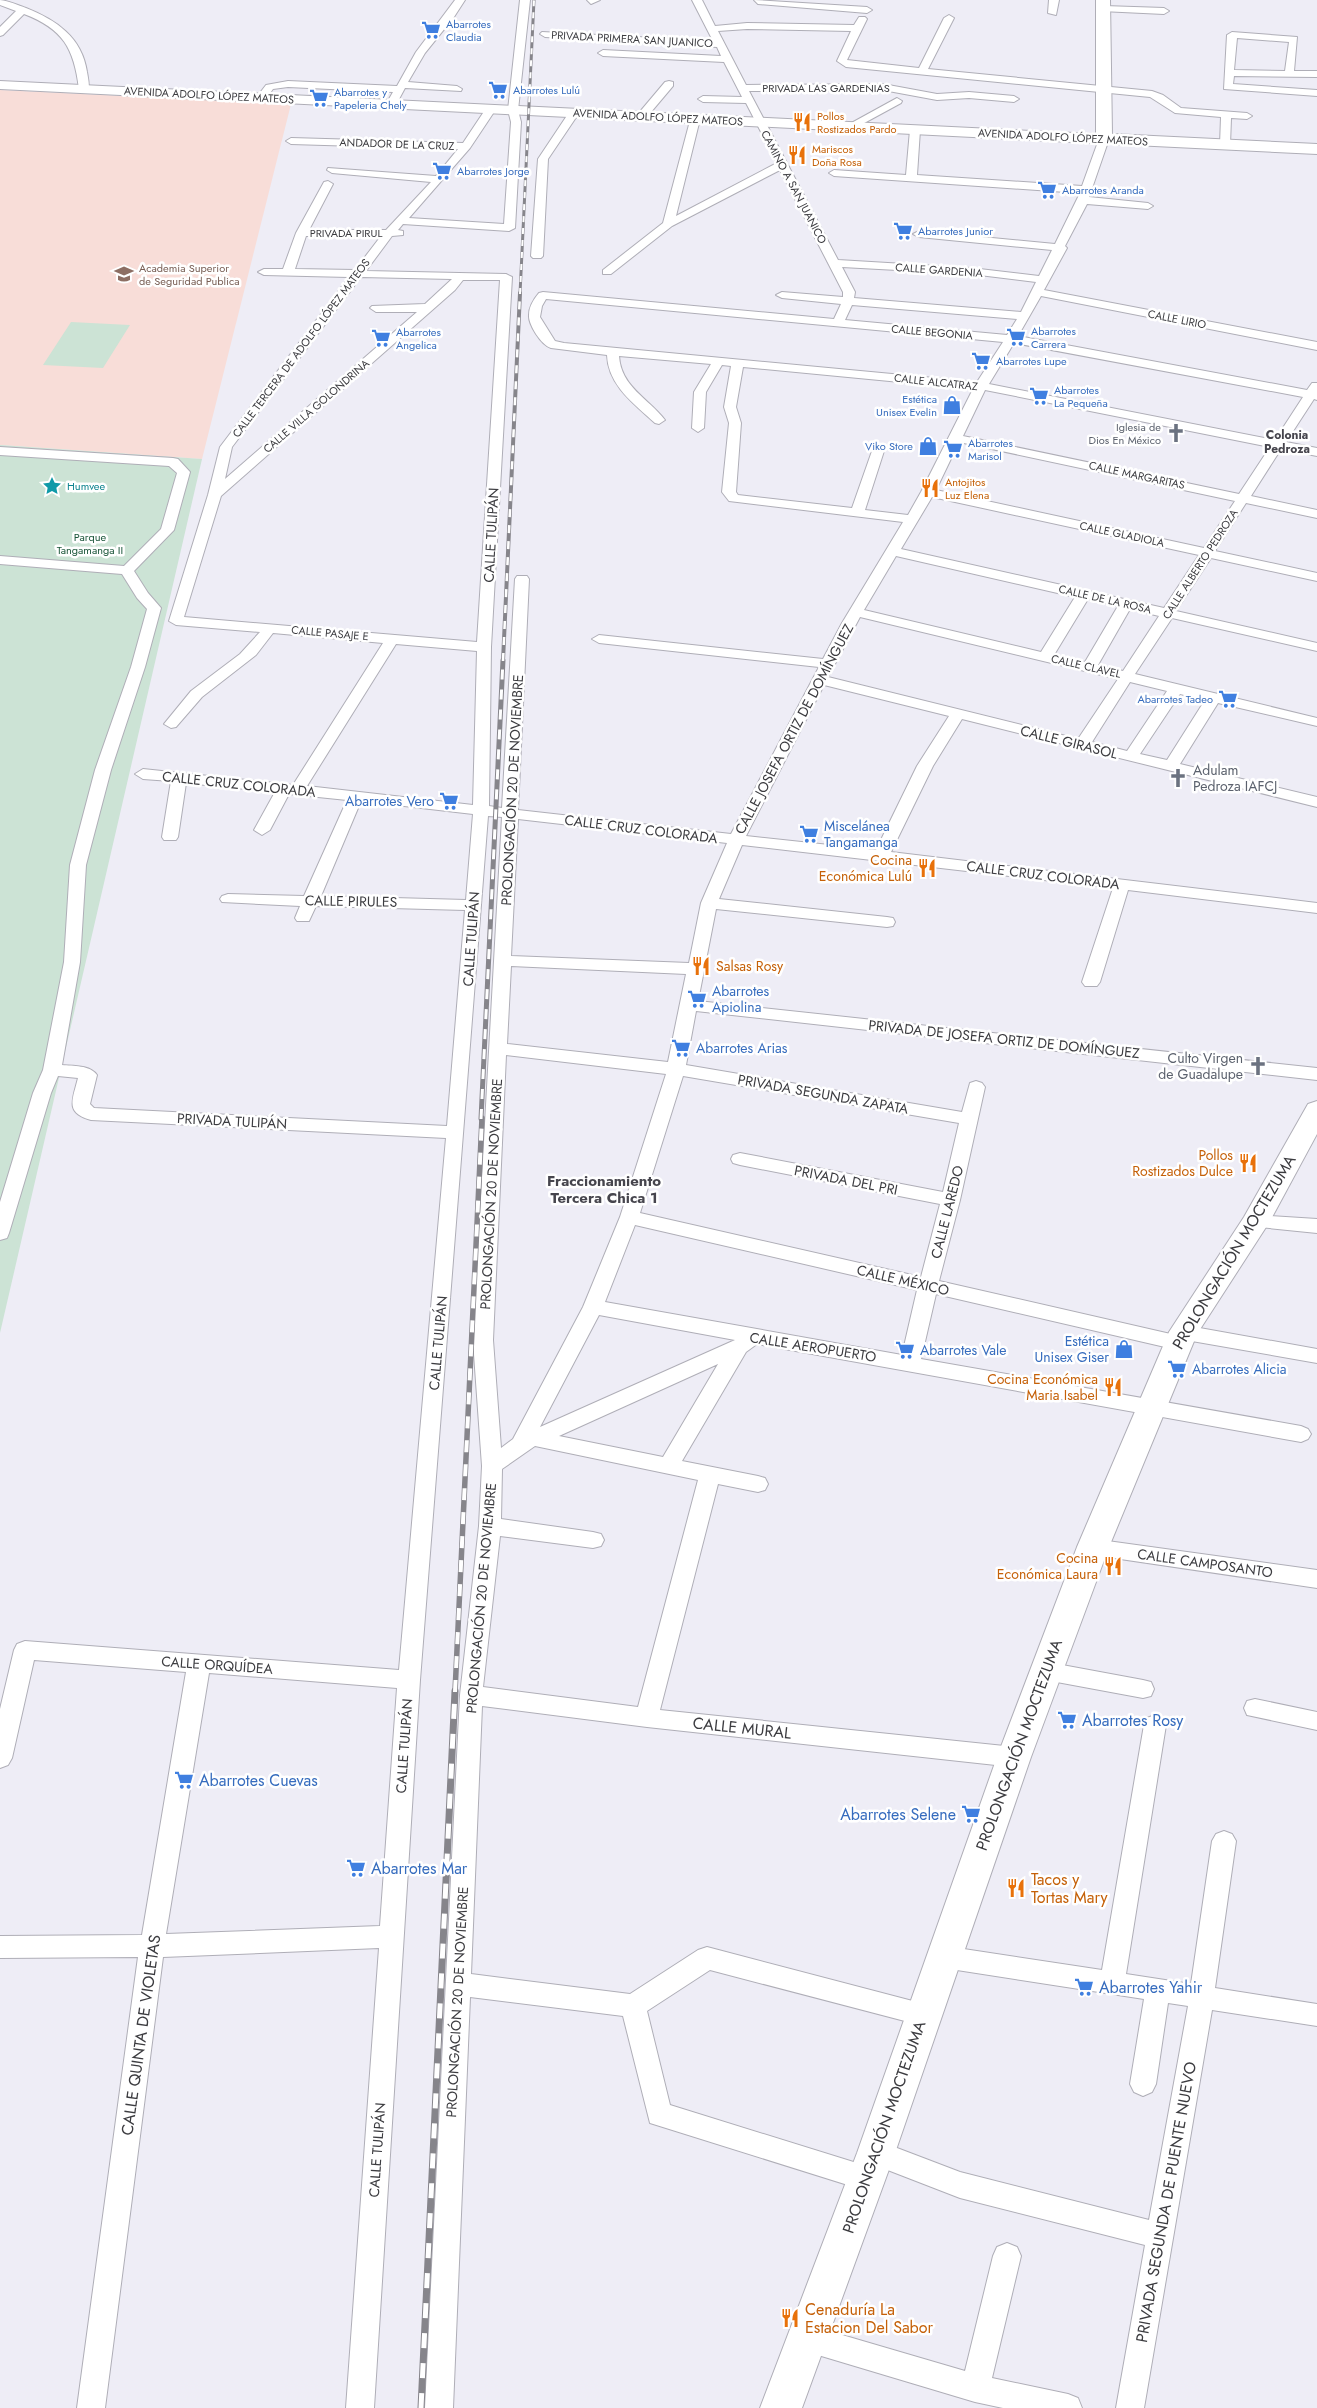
<svg xmlns="http://www.w3.org/2000/svg" width="1317" height="2408" font-family="Jost,sans-serif">
<rect width="100%" height="100%" fill="#eeedf6"/>
<path fill="#f8ddd8" d="M0 90 291 104 202 459 0 445Z"/>
<path fill="#cce3d5" d="M71 322 130 325 103 368 43 365Z
M0 445 202 459 0 1333Z"/>
<g fill="none" stroke-linecap="round" stroke-linejoin="round">
<g stroke="#afaeb7" stroke-width="2">
<path id="street" d="M0 0C9 1 18 5 26 8 56 20 82 37 87 72 88 78 90 86 88 91L84 92 79 89C74 48 63 29 24 14L3 35 0 36V27L16 11 0 5Z
M455 0H465L454 17 425 53 408 82 457 86 462 89 461 91 405 88 398 101 394 102 389 99 393 92 288 87 273 89 265 100H257L256 98 266 85 288 81 397 86 416 52Z
M520 0H530L518 110 521 122 515 228 509 231 403 224 398 230 403 231V235L392 236 366 271 506 274 512 277 491 647 489 806 502 808 515 579 517 576H527L529 579 518 810 731 834 819 667 599 643 592 639 599 635 823 659 842 623 903 522 729 501 722 492 729 423 724 407 731 366 722 365 706 392 704 428 698 432 692 428 694 392 711 364 619 356C621 387 648 398 665 420L659 424 655 423C634 404 608 385 607 355L551 348C541 345 528 324 529 315 529 306 534 299 539 293L543 292 834 319 841 304 782 298 776 295 782 292 843 297V292L780 170 672 226 611 274H603V270L663 223 691 117H699L700 119 676 216 777 163 746 103 703 102 698 99 703 96 742 97 724 62 603 56 598 53 603 50 721 56 717 47 545 37 540 34 542 32 713 41 692 0H702L715 26 747 23 854 25 859 17H865L867 19 847 60 919 68 944 18 949 15 954 18 928 69 1152 91 1163 95 1181 108 1247 113 1252 116 1247 119 1231 118 1230 145 1225 148 1220 145 1221 117 1175 113 1150 97 846 67 837 61 851 31 747 29 718 31 746 85 883 84 937 94 969 92 1014 96 1019 99 1014 102 969 98 937 100 883 90 749 91 838 260 971 268 1039 276 1052 250 919 237 913 234 919 231 1055 244 1080 193 834 176 829 173 834 170 906 175 910 130 915 127 920 130 917 175 1082 186 1099 139 1104 136 1109 139 1089 197 1148 203 1153 206 1148 209 1087 204 1065 246 1067 248 1044 290 1317 342V350L1041 296 1018 336 1307 390 1312 383H1317V400L1314 399 1286 442 1317 448V456L1281 449 1251 496 1317 510V518L1246 503 1215 551 1317 573V581L1211 558 1176 611 1317 643V651L1172 618 1135 674 1317 718V726L1218 703 1180 764 1317 797V807L962 719 933 766 891 852 1317 903V913L1128 890 1100 982 1097 986H1085L1082 982 1113 888 742 845 719 899 887 917 893 918 895 922 893 926 887 927 716 909 698 1001 1317 1068V1080L696 1011 686 1065 962 1112 970 1083 976 1081 982 1083 985 1087 960 1200 939 1281 1175 1335 1173 1332 1176 1327 1183 1325 1317 1349V1363L1186 1340 1188 1343 1185 1348 1178 1350 936 1294 921 1359 1301 1426 1308 1429 1311 1434 1308 1439 1301 1442 757 1344 746 1352 682 1461 758 1476 765 1478 768 1484 765 1490 758 1492 718 1484 660 1710 1014 1747 1022 1750 1026 1757 1022 1764 1014 1767 647 1727 482 1706 471 1974 630 1994 698 1950 707 1947 924 2004 933 2007 937 2015 933 2023 924 2026 710 1970 647 2011 670 2105 876 2169 880 2178 876 2187 867 2191 650 2123 623 2016 470 1997 453 2408H425L460 1695 479 1526 482 1466 473 1340 502 817 488 816 420 1680 374 2408H346L379 1948 163 1957 105 2408H77L138 1957 0 1958V1936L142 1935 186 1672 34 1660 12 1758 8 1765 0 1768V1709L14 1650 17 1644 25 1641 399 1670 446 1138 91 1120C64 1113 73 1099 78 1078L58 1076 51 1093 9 1233 7 1238 0 1240V1202L33 1093 43 1070 64 962 70 865 95 770 131 667 147 609 137 598 122 574 0 564V556L124 566 161 529 177 473 169 466 0 455V447L173 458 178 459 190 472 174 530 134 571 148 593 161 608 145 667 111 770 86 865 80 962 62 1065C73 1066 90 1065 97 1075L90 1104 94 1108 447 1126 465 910 316 906 309 921H297L295 918 300 906 222 902 220 899 222 896 228 894 304 896 347 800 289 794 270 830 262 835 254 830 275 792 186 783 178 837 176 840H164L162 837 171 781 143 779 135 774 143 769 293 785 383 643 273 633 256 655 202 697 176 727 171 728 164 724 191 691 240 654 260 632 176 625 169 621 208 495 220 447 349 277 264 275 258 272 264 269H283L296 233 324 182 328 181 333 184 309 230H386L431 182 332 173 327 170 328 168 436 176 458 149 291 144 286 141 291 138 463 143 487 107H495L496 109 470 148 409 218 504 224 511 122 508 110ZM306 236H381L355 270 295 269ZM842 267 971 274 1036 282 1021 312 854 298 855 292ZM361 277 452 279 425 304 372 306 370 308 376 312H417L225 479 232 447ZM463 280H500L477 642 184 617 221 496 455 290ZM546 299 1003 342 977 382 564 343 555 341 540 317 542 306ZM852 305 1017 319 1007 335 845 320ZM1014 343 1303 397 1275 440 989 384ZM743 367 973 389 921 492 908 515 865 510 884 451 878 447 872 451 852 508 738 495 736 492 741 423 736 407ZM985 390 1270 447 1239 494 963 436ZM959 442 1235 501 1204 548 936 490ZM932 497 1199 555 1164 608 901 549ZM896 556 1075 597 1041 652 864 610ZM1088 599 1118 606 1085 662 1054 655ZM1130 609 1159 616 1123 671 1098 665ZM860 617 1118 679 1078 739 828 677ZM396 644 477 651 473 805 307 786ZM1130 682 1167 691 1127 751 1092 742ZM824 685 949 716 917 766 876 850 746 836ZM1180 694 1205 700 1167 760 1140 754ZM361 801 473 814 466 900 321 896ZM518 819 727 843 701 903 689 963 511 956ZM511 966 686 974 668 1062 507 1044ZM506 1055 666 1074 620 1217 583 1307 513 1439 501 1448 493 1340ZM683 1076 959 1123 943 1192 740 1153 733 1155 731 1159 733 1163 740 1165 940 1204 921 1277 640 1213ZM635 1225 917 1290 902 1355 605 1302ZM599 1315 735 1340 540 1427ZM718 1364 663 1457 559 1436ZM535 1446 698 1480 638 1707 483 1687 500 1536 593 1548 601 1546 604 1540 601 1534 593 1532 501 1519 502 1469ZM209 1673 397 1688 380 1926 166 1934Z
M587 0H600L591 4Z
M754 0 867 7 872 10 867 13 758 4Z
M1049 0H1059L1056 15 1048 13Z
M1104 6 1164 8 1169 11 1164 14 1101 11V7Z
M1232 32 1297 37 1294 71H1317V77L1234 76 1233 84 1317 90V96L1224 89 1227 35ZM1237 38 1289 42 1285 71 1234 70Z
M669 81 673 82V86L646 118H638V114L665 82Z
M897 98 902 101 901 103 855 128H847L846 126Z
M574 110 579 113 548 159 543 256 541 258H533L531 256 538 159 570 111Z
M1256 1215 1317 1219V1233L1249 1226 1247 1221 1249 1216Z
M1093 1539 1317 1570V1588L1093 1555 1085 1553 1082 1547 1085 1541Z
M1046 1662 1143 1680 1151 1682 1154 1689 1151 1696 1143 1698 1046 1680 1038 1677 1035 1671 1038 1665Z
M1255 1699 1317 1712V1730L1247 1715 1244 1708 1247 1701Z
M1155 1715 1163 1718 1166 1725 1126 1974 1191 1984 1212 1841 1216 1834 1224 1831 1232 1834 1236 1841 1215 1988 1317 2004V2026L1212 2010 1144 2408H1116L1145 2245 960 2198 867 2162 863 2153 867 2144 876 2140 960 2172 1149 2220 1188 2006 1168 2003 1156 2084 1152 2092 1143 2096 1134 2092 1130 2084 1144 1999 944 1968 935 1965 932 1957 935 1949 944 1946 1102 1970 1144 1725 1147 1718Z
M1007 2243 1017 2247 1021 2256 992 2378 1068 2394 1078 2398 1082 2408H1003L975 2402 798 2349 794 2339 798 2329 808 2325 965 2371 993 2256 997 2247Z"/>
</g>
<g stroke="#afaeb7" stroke-width="2">
<path id="secondary" d="M1096 0H1110L1112 134 1317 144V154L0 89V81L1096 134Z
M1317 1101V1134L1270 1221 1197 1334 1109 1547 1031 1757 895 2153 802 2408H760L857 2153 997 1757 1077 1547 1169 1332 1244 1217 1308 1104Z"/>
</g>
<use href="#street" fill="#fff" fill-rule="evenodd"/>
<use href="#secondary" fill="#fff" fill-rule="evenodd"/>
<g stroke="#86858b" stroke-width="3">
<path id="rail-far4" d="M520 294 534 0"/>
</g>
<g stroke="#86858b" stroke-width="4">
<path id="rail-far3" d="M503 661 520 293"/>
</g>
<g stroke="#86858b" stroke-width="5">
<path id="rail-far2" d="M481 1119 503 660"/>
</g>
<g stroke="#86858b" stroke-width="5.5">
<path id="rail-far1" d="M455 1692 482 1118"/>
</g>
<g stroke="#86858b" stroke-width="7">
<path id="rail" d="M421 2408 455 1691"/>
</g>
<use href="#rail-far4" stroke="#fff" stroke-width="2" stroke-dasharray="6" stroke-linecap="butt"/>
<use href="#rail-far3" stroke="#fff" stroke-width="2.5" stroke-dasharray="8" stroke-linecap="butt"/>
<use href="#rail-far2" stroke="#fff" stroke-width="3" stroke-dasharray="10" stroke-linecap="butt"/>
<use href="#rail-far1" stroke="#fff" stroke-width="4" stroke-dasharray="12" stroke-linecap="butt"/>
<use href="#rail" stroke="#fff" stroke-width="5" stroke-dasharray="15" stroke-linecap="butt"/>
</g>
<defs>
<g id="supermarket-bare" transform="scale(1.5)"><path d="M-6-5.5h2.5l.6 2H6L4.5 2H-2.5L-4.4-4H-6ZM-1.5 3.2a1.3 1.3 0 1 0 .1 0ZM3 3.2a1.3 1.3 0 1 0 .1 0Z" fill="#3f7fe0" stroke="#fff" stroke-width="2.5" paint-order="stroke"/></g>
<g id="restaurant-bare" transform="scale(1.5)"><path d="M-5-6h1v4h1v-4h1v4h1v-4h1v5L-1.5 .5V6h-2V.5L-5-1ZM5-6V6H3V1.5H1.5Q1.5-4 5-6Z" fill="#e8710a" stroke="#fff" stroke-width="2.5" paint-order="stroke"/></g>
<g id="university-bare" transform="scale(1.5)"><path d="M0-5L7-2L0 1L-7-2ZM-4 1L0 2.5L4 1V4Q0 6-4 4Z" fill="#8d6e63" stroke="#fff" stroke-width="2.5" paint-order="stroke"/></g>
<g id="shop-bare" transform="scale(1.5)"><path d="M-5-2.5h2.3a2.7 3.5 0 0 1 5.4 0H5L5.5 6h-11ZM-1.5-2.5h3a1.5 2.3 0 0 0-3 0Z" fill="#3f7fe0" stroke="#fff" stroke-width="2.5" paint-order="stroke"/></g>
<g id="church-bare" transform="scale(1.5)"><path d="M-1.2-6h2.4v3.5h3.3v2.4h-3.3V6h-2.4V-.1h-3.3v-2.4h3.3Z" fill="#6b7280" stroke="#fff" stroke-width="2.5" paint-order="stroke"/></g>
<g id="sight-bare" transform="scale(1.5)"><path d="M0-6L1.8-2.2L6-1.7L2.9 1.2L3.7 5.4L0 3.3L-3.7 5.4L-2.9 1.2L-6-1.7L-1.8-2.2Z" fill="#0f9aa8" stroke="#fff" stroke-width="2.5" paint-order="stroke"/></g>
</defs>
<g fill-rule="evenodd">
<use href="#supermarket-bare" x="431" y="30"/>
<use href="#supermarket-bare" x="498" y="90"/>
<use href="#supermarket-bare" x="319" y="98"/>
<use href="#restaurant-bare" x="802" y="122"/>
<use href="#restaurant-bare" x="797" y="155"/>
<use href="#supermarket-bare" x="442" y="171"/>
<use href="#supermarket-bare" x="1047" y="190"/>
<use href="#supermarket-bare" x="903" y="231"/>
<use href="#university-bare" x="124" y="274"/>
<use href="#supermarket-bare" x="1016" y="337"/>
<use href="#supermarket-bare" x="381" y="338"/>
<use href="#supermarket-bare" x="981" y="361"/>
<use href="#supermarket-bare" x="1039" y="396"/>
<use href="#shop-bare" x="952" y="405"/>
<use href="#church-bare" x="1176" y="433"/>
<use href="#shop-bare" x="928" y="446"/>
<use href="#supermarket-bare" x="953" y="449"/>
<use href="#sight-bare" x="52" y="486"/>
<use href="#restaurant-bare" x="930" y="488"/>
<use href="#supermarket-bare" x="1228" y="699"/>
<use href="#church-bare" x="1178" y="778"/>
<use href="#supermarket-bare" x="449" y="801"/>
<use href="#supermarket-bare" x="809" y="834"/>
<use href="#restaurant-bare" x="927" y="868"/>
<use href="#restaurant-bare" x="701" y="966"/>
<use href="#supermarket-bare" x="697" y="999"/>
<use href="#supermarket-bare" x="681" y="1048"/>
<use href="#church-bare" x="1258" y="1066"/>
<use href="#restaurant-bare" x="1248" y="1163"/>
<use href="#shop-bare" x="1124" y="1349"/>
<use href="#supermarket-bare" x="905" y="1350"/>
<use href="#supermarket-bare" x="1177" y="1369"/>
<use href="#restaurant-bare" x="1113" y="1387"/>
<use href="#restaurant-bare" x="1113" y="1566"/>
<use href="#supermarket-bare" x="1067" y="1720"/>
<use href="#supermarket-bare" x="184" y="1780"/>
<use href="#supermarket-bare" x="971" y="1814"/>
<use href="#supermarket-bare" x="356" y="1868"/>
<use href="#restaurant-bare" x="1016" y="1888"/>
<use href="#supermarket-bare" x="1084" y="1987"/>
<use href="#restaurant-bare" x="790" y="2318"/>
</g>
<g text-anchor="middle" dominant-baseline="central" stroke-width="5" stroke-linejoin="round" paint-order="stroke">
<g font-size="11" fill="#366cbe" stroke="#fff" text-anchor="start">
<text x="446" y="24">Abarrotes<tspan x="446" dy="13">Claudia</tspan></text>
<text x="513" y="90">Abarrotes Lulú</text>
<text x="334" y="92">Abarrotes y<tspan x="334" dy="13">Papeleria Chely</tspan></text>
<text x="457" y="171">Abarrotes Jorge</text>
<text x="1062" y="190">Abarrotes Aranda</text>
<text x="918" y="231">Abarrotes Junior</text>
<text x="1031" y="331">Abarrotes<tspan x="1031" dy="13">Carrera</tspan></text>
<text x="396" y="332">Abarrotes<tspan x="396" dy="13">Angelica</tspan></text>
<text x="996" y="361">Abarrotes Lupe</text>
<text x="1054" y="390">Abarrotes<tspan x="1054" dy="13">La Pequeña</tspan></text>
<text x="937" y="399" text-anchor="end">Estética<tspan x="937" dy="13">Unisex Evelin</tspan></text>
<text x="968" y="443">Abarrotes<tspan x="968" dy="13">Marisol</tspan></text>
<text x="913" y="446" text-anchor="end">Viko Store</text>
<text x="1213" y="699" text-anchor="end">Abarrotes Tadeo</text>
</g>
<g font-size="11" fill="#3c3c40" stroke="#fff">
<text transform="translate(632 39) rotate(3)">PRIVADA PRIMERA SAN JUANICO</text>
<text x="826" y="88">PRIVADA LAS GARDENIAS</text>
<text transform="translate(209 95) rotate(3)">AVENIDA ADOLFO LÓPEZ MATEOS</text>
<text transform="translate(658 117) rotate(3)">AVENIDA ADOLFO LÓPEZ MATEOS</text>
<text transform="translate(1063 137) rotate(3)">AVENIDA ADOLFO LÓPEZ MATEOS</text>
<text transform="translate(397 144) rotate(2)">ANDADOR DE LA CRUZ</text>
<text transform="translate(794 187) rotate(62)">CAMINO A SAN JUANICO</text>
<text x="346" y="233">PRIVADA PIRUL</text>
<text transform="translate(939 270) rotate(4)">CALLE GARDENIA</text>
<text transform="translate(1177 319) rotate(11)">CALLE LIRIO</text>
<text transform="translate(932 332) rotate(5)">CALLE BEGONIA</text>
<text transform="translate(301 348) rotate(-53)">CALLE TERCERA DE ADOLFO LÓPEZ MATEOS</text>
<text transform="translate(936 382) rotate(6)">CALLE ALCATRAZ</text>
<text transform="translate(316 406) rotate(-41)">CALLE VILLA GOLONDRINA</text>
<text transform="translate(1137 475) rotate(12)">CALLE MARGARITAS</text>
<text transform="translate(1122 534) rotate(12)">CALLE GLADIOLA</text>
<text transform="translate(1200 564) rotate(-57)">CALLE ALBERTO PEDROZA</text>
<text transform="translate(1105 599) rotate(13)">CALLE DE LA ROSA</text>
<text transform="translate(330 633) rotate(5)">CALLE PASAJE E</text>
<text transform="translate(1086 666) rotate(13)">CALLE CLAVEL</text>
</g>
<g font-size="11" fill="#c56008" stroke="#fff" text-anchor="start">
<text x="817" y="116">Pollos<tspan x="817" dy="13">Rostizados Pardo</tspan></text>
<text x="812" y="149">Mariscos<tspan x="812" dy="13">Doña Rosa</tspan></text>
<text x="945" y="482">Antojitos<tspan x="945" dy="13">Luz Elena</tspan></text>
</g>
<g font-size="11" fill="#785e54" stroke="#fff" text-anchor="start">
<text x="139" y="268">Academia Superior<tspan x="139" dy="13">de Seguridad Publica</tspan></text>
</g>
<g font-size="11" fill="#5b616d" stroke="#fff" text-anchor="end">
<text x="1161" y="427">Iglesia de<tspan x="1161" dy="13">Dios En México</tspan></text>
</g>
<g font-size="11" fill="#0d838f" stroke="#fff" text-anchor="start">
<text x="67" y="486">Humvee</text>
</g>
<g font-size="11" fill="#1b563a" stroke="#fff">
<text x="90" y="537">Parque<tspan x="90" dy="13">Tangamanga II</tspan></text>
</g>
<g font-size="12" font-weight="bold" fill="#46454d" stroke="#fff">
<text x="1287" y="435">Colonia<tspan x="1287" dy="14">Pedroza</tspan></text>
</g>
<g font-size="14" fill="#3c3c40" stroke="#fff">
<text transform="translate(491 535) rotate(-87)">CALLE TULIPÁN</text>
<text transform="translate(794 729) rotate(-62)">CALLE JOSEFA ORTIZ DE DOMÍNGUEZ</text>
<text transform="translate(1069 742) rotate(14)">CALLE GIRASOL</text>
<text transform="translate(239 784) rotate(6)">CALLE CRUZ COLORADA</text>
<text transform="translate(512 790) rotate(-87)">PROLONGACIÓN 20 DE NOVIEMBRE</text>
<text transform="translate(641 829) rotate(7)">CALLE CRUZ COLORADA</text>
<text transform="translate(1043 875) rotate(7)">CALLE CRUZ COLORADA</text>
<text transform="translate(351 901) rotate(1)">CALLE PIRULES</text>
<text transform="translate(471 939) rotate(-86)">CALLE TULIPÁN</text>
<text transform="translate(1004 1039) rotate(6)">PRIVADA DE JOSEFA ORTIZ DE DOMÍNGUEZ</text>
<text transform="translate(823 1094) rotate(10)">PRIVADA SEGUNDA ZAPATA</text>
<text transform="translate(232 1121) rotate(3)">PRIVADA TULIPÁN</text>
<text transform="translate(846 1180) rotate(11)">PRIVADA DEL PRI</text>
<text transform="translate(491 1194) rotate(-87)">PROLONGACIÓN 20 DE NOVIEMBRE</text>
<text transform="translate(947 1212) rotate(-76)">CALLE LAREDO</text>
<text transform="translate(903 1280) rotate(13)">CALLE MÉXICO</text>
<text transform="translate(438 1343) rotate(-85)">CALLE TULIPÁN</text>
<text transform="translate(813 1347) rotate(9)">CALLE AEROPUERTO</text>
<text transform="translate(1205 1563) rotate(8)">CALLE CAMPOSANTO</text>
<text transform="translate(481 1598) rotate(-85)">PROLONGACIÓN 20 DE NOVIEMBRE</text>
<text transform="translate(217 1665) rotate(4)">CALLE ORQUÍDEA</text>
<text transform="translate(404 1746) rotate(-86)">CALLE TULIPÁN</text>
<text transform="translate(457 2002) rotate(-87)">PROLONGACIÓN 20 DE NOVIEMBRE</text>
<text transform="translate(377 2150) rotate(-86)">CALLE TULIPÁN</text>
</g>
<g font-size="14" fill="#5b616d" stroke="#fff" text-anchor="start">
<text x="1193" y="770">Adulam<tspan x="1193" dy="16">Pedroza IAFCJ</tspan></text>
<text x="1243" y="1058" text-anchor="end">Culto Virgen<tspan x="1243" dy="16">de Guadalupe</tspan></text>
</g>
<g font-size="14" fill="#366cbe" stroke="#fff" text-anchor="start">
<text x="434" y="801" text-anchor="end">Abarrotes Vero</text>
<text x="824" y="826">Miscelánea<tspan x="824" dy="16">Tangamanga</tspan></text>
<text x="712" y="991">Abarrotes<tspan x="712" dy="16">Apiolina</tspan></text>
<text x="696" y="1048">Abarrotes Arias</text>
<text x="1109" y="1341" text-anchor="end">Estética<tspan x="1109" dy="16">Unisex Giser</tspan></text>
<text x="920" y="1350">Abarrotes Vale</text>
<text x="1192" y="1369">Abarrotes Alicia</text>
</g>
<g font-size="14" fill="#c56008" stroke="#fff" text-anchor="end">
<text x="912" y="860">Cocina<tspan x="912" dy="16">Económica Lulú</tspan></text>
<text x="716" y="966" text-anchor="start">Salsas Rosy</text>
<text x="1233" y="1155">Pollos<tspan x="1233" dy="16">Rostizados Dulce</tspan></text>
<text x="1098" y="1379">Cocina Económica<tspan x="1098" dy="16">Maria Isabel</tspan></text>
<text x="1098" y="1558">Cocina<tspan x="1098" dy="16">Económica Laura</tspan></text>
</g>
<g font-size="15" font-weight="bold" fill="#46454d" stroke="#fff">
<text x="604" y="1181">Fraccionamiento<tspan x="604" dy="17">Tercera Chica 1</tspan></text>
</g>
<g font-size="16" fill="#3c3c40" stroke="#fff">
<text transform="translate(1234 1252) rotate(-59)">PROLONGACIÓN MOCTEZUMA</text>
<text transform="translate(742 1728) rotate(6)">CALLE MURAL</text>
<text transform="translate(1019 1745) rotate(-70)">PROLONGACIÓN MOCTEZUMA</text>
<text transform="translate(141 2035) rotate(-82)">CALLE QUINTA DE VIOLETAS</text>
<text transform="translate(884 2127) rotate(-71)">PROLONGACIÓN MOCTEZUMA</text>
<text transform="translate(1166 2202) rotate(-80)">PRIVADA SEGUNDA DE PUENTE NUEVO</text>
</g>
<g font-size="16" fill="#366cbe" stroke="#fff" text-anchor="start">
<text x="1082" y="1720">Abarrotes Rosy</text>
<text x="199" y="1780">Abarrotes Cuevas</text>
<text x="956" y="1814" text-anchor="end">Abarrotes Selene</text>
<text x="371" y="1868">Abarrotes Mar</text>
<text x="1099" y="1987">Abarrotes Yahir</text>
</g>
<g font-size="16" fill="#c56008" stroke="#fff" text-anchor="start">
<text x="1031" y="1879">Tacos y<tspan x="1031" dy="18">Tortas Mary</tspan></text>
<text x="805" y="2309">Cenaduría La<tspan x="805" dy="18">Estacion Del Sabor</tspan></text>
</g>
</g>
</svg>
